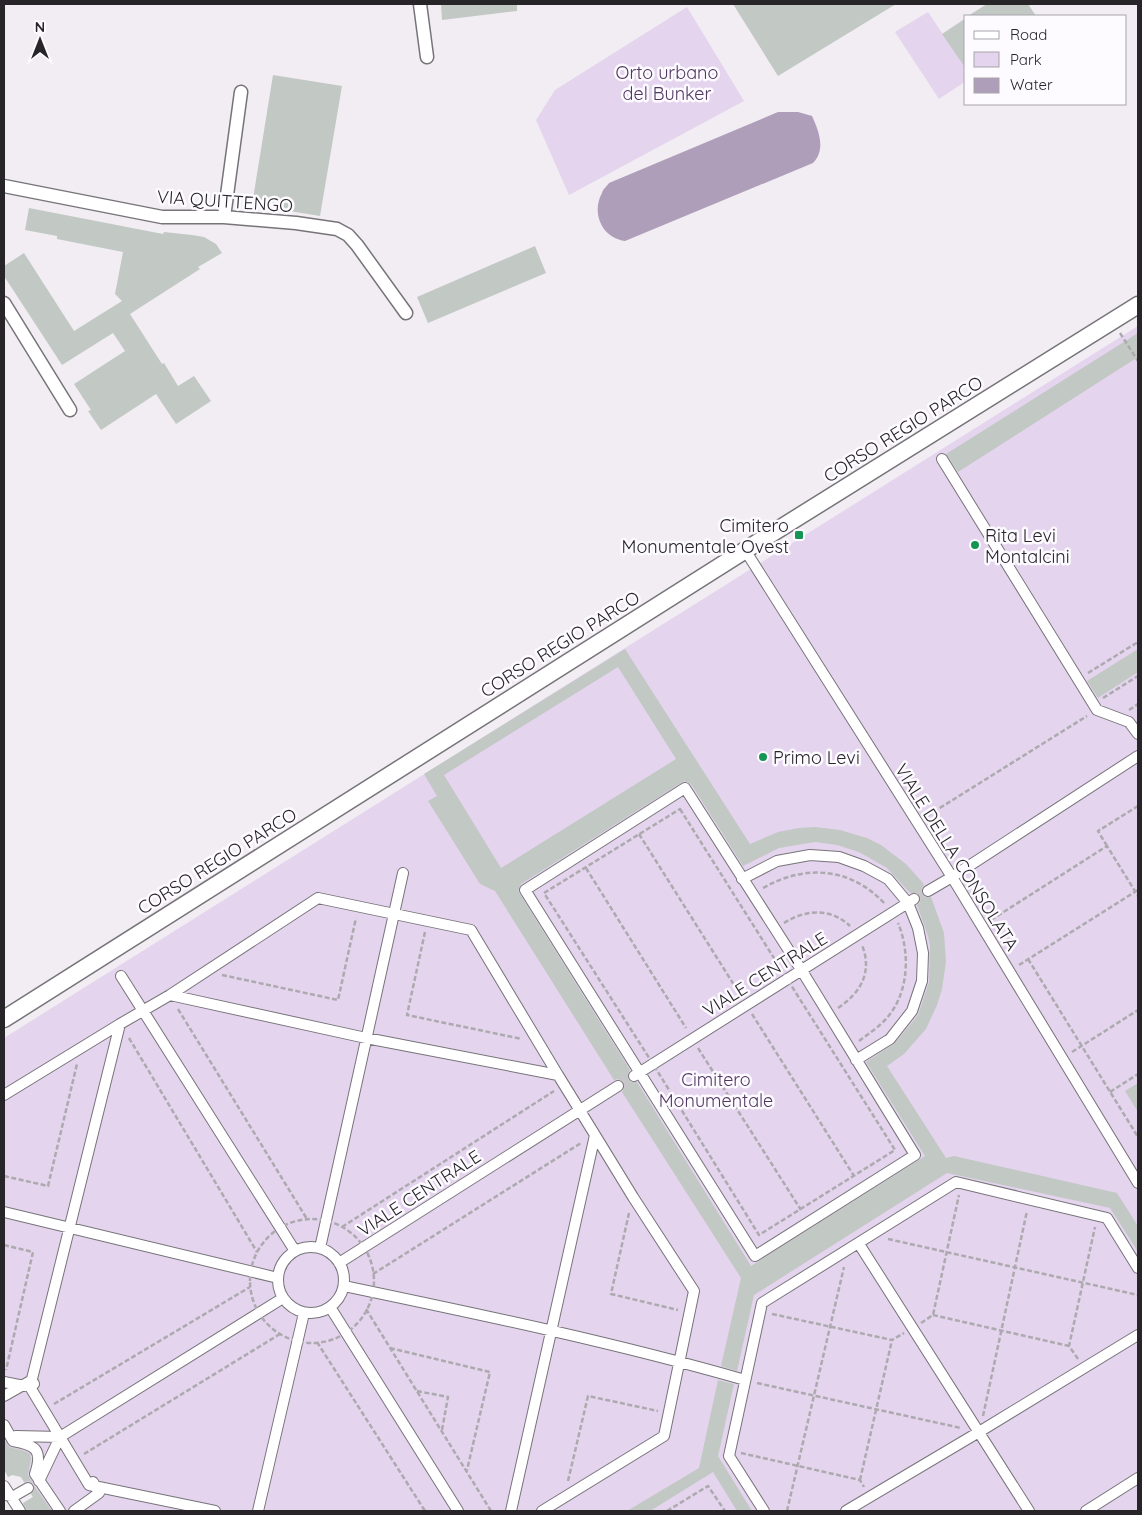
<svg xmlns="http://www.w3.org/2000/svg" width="1142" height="1515" font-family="Quicksand,sans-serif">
<rect width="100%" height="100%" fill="#f1edf3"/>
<path fill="#e4d4ee" d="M687 7 744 101 569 195 536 120 555 90Z
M928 12 966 69V81L939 99 895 32Z
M1138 326V1511H23L19 1506 33 1497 21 1477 14 1474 8 1477 4 1469V1038Z"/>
<path fill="#af9eb9" d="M778 112H798L812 116C819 131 826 150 813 163L625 241C602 238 591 213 602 193 603 189 607 186 609 183Z"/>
<path fill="#c2c8c4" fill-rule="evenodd" d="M441 4H517V11L442 20Z
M733 4H896L778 76Z
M987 4H1028L1036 16H968Z
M966 18V69L942 34Z
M273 75 342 86 320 216 252 205Z
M29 208 163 234 164 232 192 235 204 237 216 244 222 253 198 267 200 269 130 314 162 364 164 363 178 386 194 376 211 401 176 424 156 394 101 430 88 411 91 410 74 384 125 351 113 333 62 365 4 276V266L24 253 74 331 122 301 115 294 123 252 57 239V236L25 230Z
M535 246 546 273 428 323 417 297Z
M1138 333V357L958 472 946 454Z
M625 649 750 844 778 832 799 828 815 827 840 830 867 838 881 845 906 864 923 883 924 885 922 888V894L925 897H931L944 933 946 962 942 989 937 1005 926 1029 904 1054 887 1066 946 1158 954 1156 1117 1193 1138 1226V1252L1110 1208 947 1173 754 1295 737 1371 721 1366 741 1278 622 1092 625 1086 623 1082 618 1079 614 1080 495 891 480 884 428 801 437 796 424 774ZM618 667 676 759 501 868 444 775ZM684 781 691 784 743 866 779 848 815 842 837 845 859 852 887 868 910 893H917L920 896V902L917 905 928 936 930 946 929 982 918 1015 895 1043 866 1062 925 1156 751 1266 637 1082H631L628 1079V1073L630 1070 518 891 521 884Z
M1138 649V672L1098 698 1087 681Z
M1138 1083V1112L1125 1091Z
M718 1380 734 1384 718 1456 752 1511H737L713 1472 650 1511H627L699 1468Z
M4 1439 9 1447 25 1451 30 1454 31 1459 28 1475 33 1483 29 1481 24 1482 21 1477 12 1475 8 1477 4 1469Z
M34 1486 35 1487 52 1511H27L23 1503 33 1497 31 1494 34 1491Z"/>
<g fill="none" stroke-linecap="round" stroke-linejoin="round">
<path stroke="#c9c5ca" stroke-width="10" stroke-dasharray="10 5" stroke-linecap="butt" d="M914 899 928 891
M618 1086 634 1076"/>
<g stroke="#777479" stroke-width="12">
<path id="pedestrian" d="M942 459 1097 710 1129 722 1138 734
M745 550 952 877 1138 1183
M685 788 802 971 915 1155 755 1256 525 890Z
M742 879 777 861 810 855 839 857 864 866 888 879 908 903 918 928 923 953 922 981 912 1011 890 1039 856 1060
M928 891 952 877 1138 756
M121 976 295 1251
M170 995 318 898 471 930 558 1075
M634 1076 914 899
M4 1095 120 1024
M4 1212 278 1278
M859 1244 1029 1511
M278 1280a33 33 0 1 1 66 0a33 33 0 1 1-66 0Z
M320 1248 403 873
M339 1263 618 1086
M344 1286C478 1314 613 1342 745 1380
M330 1307 458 1511
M4 1382 24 1386
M4 1396 32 1380 34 1384
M4 1425 13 1441C36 1445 43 1450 35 1474L60 1511
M16 1436 60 1437
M60 1437 283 1298
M39 1481 60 1437
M4 1486 20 1511
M5 1495 14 1496 28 1488
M74 1511 99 1493 93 1482
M215 1511 89 1485 30 1387 120 1024 170 995 366 1038 558 1075 595 1135 511 1511
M258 1511 304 1313
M542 1511 664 1436 694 1291 633 1197 595 1135
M764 1511 729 1456 762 1303 956 1182 1107 1218 1138 1268
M846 1511 979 1432 1138 1335
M1086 1511 1138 1478"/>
</g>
<g stroke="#777479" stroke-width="15">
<path id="minor" d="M420 4 427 57
M4 186 162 217H224L296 223 337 229 348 235 357 245 406 313
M224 217 241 92
M4 303 70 410"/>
</g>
<g stroke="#777479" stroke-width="19">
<path id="tertiary" d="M4 1019 755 544 1138 305"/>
</g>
<path stroke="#adaaaf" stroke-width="2.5" stroke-dasharray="5 2.5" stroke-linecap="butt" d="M1120 333 1138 361
M1088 673 1138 642
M1103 698 1138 676
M1129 710 1138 704
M680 809 895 1150 759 1235 653 1064 544 893Z
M927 816 1087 716
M639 834 741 996
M1107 846 1098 831 1138 806
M586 868 686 1028
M763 888C805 864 851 867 885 904
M991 920 1107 846 1138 896
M784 923C806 909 831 908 850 926
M425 932 407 1015 522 1039
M1028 959 1138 1137
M1019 965 1138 890
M222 975 338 1000 356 918
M838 1008C860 993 873 973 862 945
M178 1009 307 1219
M752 1014 854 1176
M129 1038 257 1252
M859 1041C867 1035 876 1029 883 1022 909 997 911 954 898 923
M698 1048 801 1210
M1072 1052 1138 1010
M1110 1092 1138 1074
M4 1176 48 1186 77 1064
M629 1213 611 1294 678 1310
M250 1281a62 62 0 1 1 124 0a62 62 0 1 1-124 0Z
M342 1227 554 1091
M888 1239 1138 1295
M4 1245 33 1252 6 1370
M373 1274 581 1143
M366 1309 491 1511
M772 1314 892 1340 904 1333
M933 1315 1069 1346
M921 1323 933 1315 959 1195
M317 1342 425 1511
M390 1348 490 1372 467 1470
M1078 1359 1069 1346 1095 1227
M757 1383 961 1428
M417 1391 448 1397 442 1430
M54 1404 250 1287
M983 1416 1027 1211
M741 1453 860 1480 864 1487
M84 1454 280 1334
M860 1480 892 1340
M568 1481 588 1396 658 1411
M667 1511 708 1486 725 1511
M787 1511 844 1267"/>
<use href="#pedestrian" stroke="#fff" stroke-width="10"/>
<use href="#minor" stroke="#fff" stroke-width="12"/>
<use href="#tertiary" stroke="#fff" stroke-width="16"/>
</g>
<g fill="#159553" stroke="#fdfbff" stroke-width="2">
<rect x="794" y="530" width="10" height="10" rx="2.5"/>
<circle cx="975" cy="545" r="5"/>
<circle cx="763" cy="757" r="5"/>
</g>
<g text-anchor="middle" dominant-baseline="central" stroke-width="5" stroke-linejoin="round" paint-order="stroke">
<g font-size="18" fill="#50375f" stroke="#fdfbff">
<text x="667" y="72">Orto urbano<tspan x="667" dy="21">del Bunker</tspan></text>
<text x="716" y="1079">Cimitero<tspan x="716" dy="21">Monumentale</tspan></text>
</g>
<g font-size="18" fill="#272527" stroke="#fdfbff">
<text transform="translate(225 201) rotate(4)">VIA QUITTENGO</text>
<text transform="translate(903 429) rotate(-32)">CORSO REGIO PARCO</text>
<text transform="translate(560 644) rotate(-32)">CORSO REGIO PARCO</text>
<text transform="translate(957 857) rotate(58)">VIALE DELLA CONSOLATA</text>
<text transform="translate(217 861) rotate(-32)">CORSO REGIO PARCO</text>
<text transform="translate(765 974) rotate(-32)">VIALE CENTRALE</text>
<text transform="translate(419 1193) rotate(-33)">VIALE CENTRALE</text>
</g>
<g font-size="18" fill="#272527" stroke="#fdfbff" text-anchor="start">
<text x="789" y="525" text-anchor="end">Cimitero<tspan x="789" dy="21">Monumentale Ovest</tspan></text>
<text x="985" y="535">Rita Levi<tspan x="985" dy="21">Montalcini</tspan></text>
<text x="773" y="757">Primo Levi</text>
</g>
</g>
<rect width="1142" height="1515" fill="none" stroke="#272527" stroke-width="10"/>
<rect x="964" y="15" width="162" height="90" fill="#fdfbff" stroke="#a7a5a9"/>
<rect x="974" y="31" width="25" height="8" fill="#ffffff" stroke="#a7a5a9"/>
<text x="1010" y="40" font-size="15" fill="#272527">Road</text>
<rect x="974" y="52" width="25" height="15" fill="#e4d4ee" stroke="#a7a5a9"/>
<text x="1010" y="65" font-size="15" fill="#272527">Park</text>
<rect x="974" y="78" width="25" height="15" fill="#af9eb9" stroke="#a7a5a9"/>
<text x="1010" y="90" font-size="15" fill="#272527">Water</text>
<g transform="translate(40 40)" stroke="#fdfbff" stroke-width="4" paint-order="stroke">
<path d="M0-4L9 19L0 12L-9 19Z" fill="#272527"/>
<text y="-8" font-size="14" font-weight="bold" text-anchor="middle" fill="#272527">N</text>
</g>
</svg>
